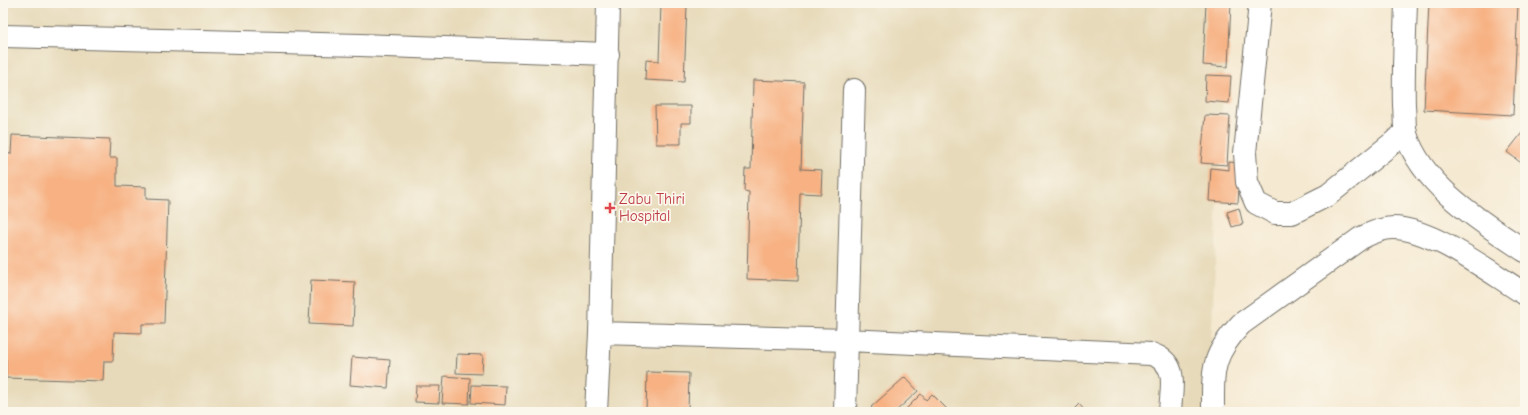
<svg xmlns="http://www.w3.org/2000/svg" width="1528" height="415" font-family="'Comic Neue',sans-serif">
<rect width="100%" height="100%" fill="#fbf7ec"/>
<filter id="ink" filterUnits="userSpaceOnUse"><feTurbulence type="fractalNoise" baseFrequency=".025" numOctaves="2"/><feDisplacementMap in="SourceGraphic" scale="8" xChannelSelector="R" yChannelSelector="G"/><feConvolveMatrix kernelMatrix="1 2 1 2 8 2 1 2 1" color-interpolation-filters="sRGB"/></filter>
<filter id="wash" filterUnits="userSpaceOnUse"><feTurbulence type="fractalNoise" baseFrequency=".012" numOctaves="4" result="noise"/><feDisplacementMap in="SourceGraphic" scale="16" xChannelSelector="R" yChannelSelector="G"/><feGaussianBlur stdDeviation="0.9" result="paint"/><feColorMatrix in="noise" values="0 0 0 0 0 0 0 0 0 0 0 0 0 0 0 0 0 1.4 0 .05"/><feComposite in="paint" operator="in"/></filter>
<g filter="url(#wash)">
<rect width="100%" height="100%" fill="#f5e9d1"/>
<path fill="#e7daba" d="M3 3H1227L1208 412H3Z"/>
<g id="blocks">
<path fill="#f7b182" d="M1206 3H1231L1228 67 1203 65Z
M1429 3H1518L1513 115 1424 110Z
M661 4 687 5 684 82 645 80 646 60 659 61Z
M1206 75 1231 76 1229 103 1205 101Z
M753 80 804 82 801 169 822 170 821 194 800 193 798 281 747 279 749 192 744 191 745 169H751Z
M655 106H691V123H681V144H656Z
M1205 115 1230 116 1227 165 1201 163Z
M1525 129V166L1507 152Z
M12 135 110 139 109 158H117V186L146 187V199L168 200 164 324H142V333L114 332 113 361H104L103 381 6 378V359H3V153L11 154Z
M1229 162 1241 163 1238 203 1209 201 1211 168 1229 170Z
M1239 208 1243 224 1232 227 1227 212Z
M311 280 355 282 353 326 309 324Z
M457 354 483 355 482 374 456 373Z
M352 357 390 360 388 388 350 385Z
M647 372 689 373 688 412H646Z
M444 376 470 378 469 404 442 403Z
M905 377 918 391 895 412H876L871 407Z
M472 385 506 386 505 405 471 403Z
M416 386H440L439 403 415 402Z
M921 394 926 400 932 394 950 412H903Z
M1079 404 1086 412H1071Z"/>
</g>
</g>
<g filter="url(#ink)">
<use href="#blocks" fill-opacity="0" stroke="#726e65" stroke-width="1"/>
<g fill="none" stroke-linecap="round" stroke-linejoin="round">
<g stroke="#726e65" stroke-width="24">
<path id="minor" d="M1260 3 1245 153 1247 182 1256 203 1275 213H1292L1328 195 1406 132
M1406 3C1405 37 1403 72 1404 106 1405 115 1404 126 1406 134 1422 186 1482 222 1525 251
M3 36 360 45 608 54
M600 333 847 340 1151 354C1180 363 1171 388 1170 412
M596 412 600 333 608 3
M845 412 854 90
M1213 412C1213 370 1211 356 1241 324L1361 238C1371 233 1382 228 1393 228 1432 228 1491 273 1525 294"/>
</g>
<use href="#minor" stroke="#fff" stroke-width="22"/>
</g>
</g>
<path fill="#e0444e" stroke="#fbf7ec" stroke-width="1.5" d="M608 202h4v4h4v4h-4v4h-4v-4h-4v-4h4z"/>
<g text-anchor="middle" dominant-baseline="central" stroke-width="3.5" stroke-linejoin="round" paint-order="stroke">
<g font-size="15" fill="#be3a42" stroke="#fbf7ec" text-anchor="start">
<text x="619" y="199">Zabu Thiri<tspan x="619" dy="17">Hospital</tspan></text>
</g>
</g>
<rect width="1528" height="415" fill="none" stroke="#fbf7ec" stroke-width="16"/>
</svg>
